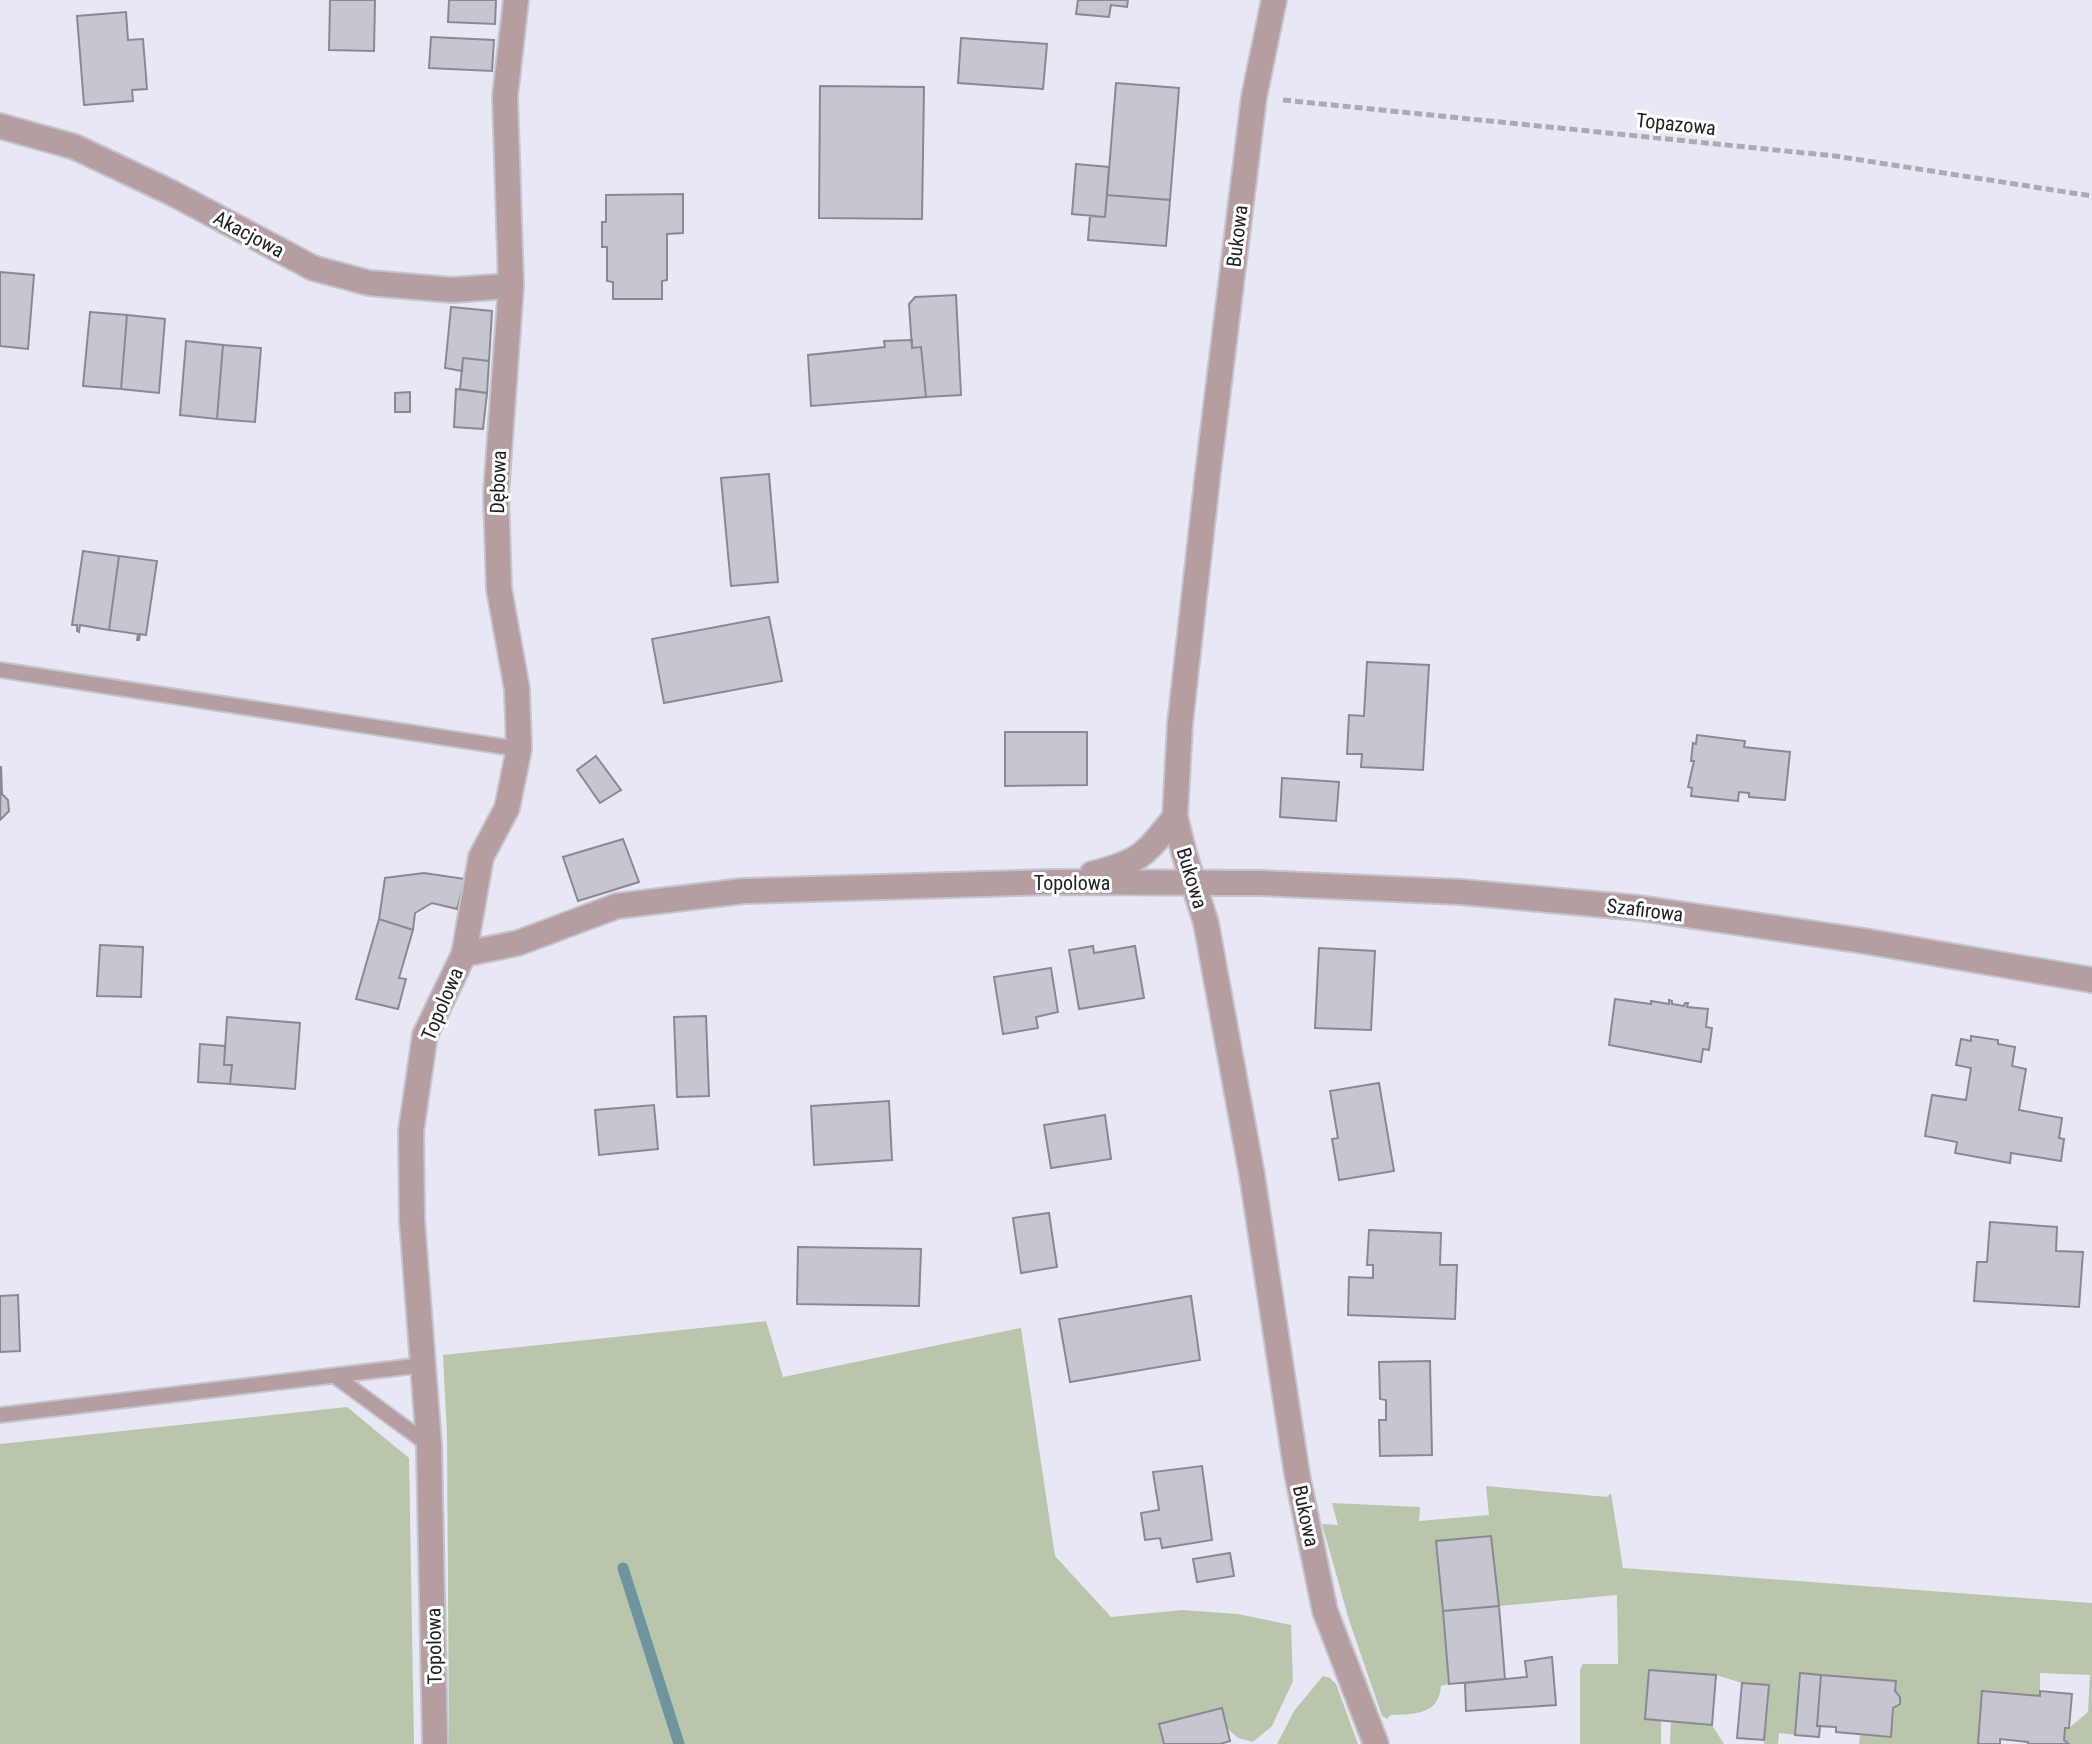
<svg xmlns="http://www.w3.org/2000/svg" width="2092" height="1744" font-family="'Roboto Condensed',sans-serif">
<rect width="100%" height="100%" fill="#e8e8f4"/>
<path fill="#b9c6ac" d="M766 1321 783 1377 1021 1328 1055 1556 1111 1617 1182 1610 1238 1614 1291 1625 1293 1681 1272 1726 1253 1742 1238 1738 1226 1727 1164 1744H449L447 1434 443 1355Z
M347 1407 409 1458 414 1744H0V1444Z
M1486 1486 1607 1497 1611 1493 1623 1568 2092 1603V1744H2069L2064 1740 2065 1728H2069L2088 1712 2090 1675 2040 1673V1696L1982 1692 1978 1744H1859L1860 1734 1891 1737 1893 1708 1900 1704V1697L1895 1691 1896 1682 1800 1673 1795 1735 1779 1733 1778 1744H1764L1769 1685 1742 1683 1716 1675 1650 1670 1645 1719 1661 1721V1744H1580V1670L1583 1664H1618L1617 1595 1499 1606 1491 1536 1436 1541 1449 1684 1441 1686C1439 1715 1414 1714 1391 1715L1387 1719 1382 1716 1349 1620 1322 1524 1338 1525 1332 1503 1420 1507 1419 1521 1489 1515Z
M1323 1676 1330 1678 1336 1684 1358 1744H1277L1294 1711Z
M1671 1721 1712 1725 1724 1744H1670Z"/>
<g fill="none" stroke-linecap="round" stroke-linejoin="round">
<path stroke="#6d95a0" stroke-width="11" d="M623 1568 679 1744"/>
</g>
<path fill="#c6c6d0" stroke="#8a8993" stroke-width="2" d="M330 0H375L374 51 329 50Z
M449 0H496L495 24 448 22Z
M1078 0H1128L1127 7 1111 5 1109 17 1076 14Z
M126 12 128 40 143 39 147 89 132 90 133 101 84 105 77 16Z
M431 37 494 40 492 71 429 68Z
M961 38 1047 44 1043 89 958 83Z
M1116 83 1179 88 1170 200 1107 195Z
M820 86 924 87 922 219 819 218Z
M1076 164 1109 167 1105 217 1072 214Z
M683 194V233L667 234V280L662 281V299H613V282L607 281V247H602V222H606V195Z
M1107 195 1170 200 1166 246 1088 240 1090 216 1105 217Z
M0 272 34 275 28 349 0 346Z
M956 295 961 395 926 397 921 347 912 348 909 304 915 297Z
M451 307 492 311 489 361 463 358 462 371 445 368Z
M90 312 127 315 121 389 83 386Z
M127 315 165 319 159 393 121 389Z
M912 340V348L921 347 926 397 811 406 808 355 885 347 884 341Z
M186 341 223 345 217 419 180 415Z
M223 345 261 348 255 422 217 419Z
M463 358 489 361 487 393 460 389Z
M456 389 487 393 483 429 454 427Z
M410 392V412H395V393Z
M769 474 778 582 731 586 721 478Z
M83 551 119 556 109 630 80 625 79 632 77 631V625H72Z
M119 556 157 561 146 635 140 634 139 640H137L138 634 109 630Z
M769 617 782 681 664 703 652 639Z
M1367 662 1429 665 1423 770 1361 767 1362 754H1347L1349 715 1364 716Z
M1005 732H1087V785L1005 786Z
M1697 735 1745 741 1744 747 1790 752 1785 800 1749 797V793L1739 792 1738 801 1691 796 1692 788 1688 787 1694 761H1691L1693 743 1696 744Z
M596 756 621 790 600 803 577 770Z
M1 766 2 794 8 800 9 811 0 820Z
M1282 778 1339 782 1336 821 1280 817Z
M623 839 639 882 578 901 563 857Z
M424 873 465 879 457 909 432 903 415 913 413 930 379 919 385 878Z
M379 919 413 930 399 978 406 979 398 1009 356 999Z
M100 945 143 947 141 997 97 996Z
M1093 946 1094 953 1135 946 1144 998 1079 1009 1069 950Z
M1319 948 1375 951 1371 1030 1315 1028Z
M1051 968 1058 1012 1036 1017 1038 1028 1003 1034 994 977Z
M1615 999 1651 1004V1001L1669 1004V1000L1672 1001V1004L1684 1006 1685 1003H1688L1687 1007 1708 1009 1706 1027 1712 1028 1709 1050 1703 1049 1701 1062 1609 1045Z
M706 1016 709 1096 677 1097 674 1017Z
M227 1017 300 1023 295 1089 230 1084 232 1065H224Z
M1971 1036 1998 1040V1044L2015 1047 2012 1066 2026 1069 2019 1110 2062 1118 2059 1138 2064 1139 2061 1161 2011 1153 2010 1163 1955 1153 1957 1142 1925 1136 1932 1095 1966 1100 1971 1068 1956 1065 1961 1039 1971 1041Z
M200 1044 225 1046 224 1065H232L230 1084 198 1082Z
M1379 1083 1394 1171 1339 1180 1332 1139 1338 1138 1330 1091Z
M889 1101 892 1160 814 1165 811 1106Z
M654 1105 658 1149 599 1155 595 1110Z
M1105 1115 1111 1159 1051 1168 1044 1125Z
M1049 1213 1057 1267 1021 1273 1013 1218Z
M1990 1222 2057 1227 2056 1251 2083 1252 2079 1307 1974 1301 1977 1262H1987Z
M1369 1230 1441 1233 1440 1265H1457L1455 1319 1348 1315 1349 1277 1373 1278V1265H1367Z
M798 1247 921 1249 919 1306 797 1304Z
M18 1295 20 1351 0 1352V1296Z
M1191 1296 1200 1360 1070 1382 1059 1319Z
M1430 1361 1432 1455 1380 1456 1379 1420H1386V1400L1380 1399 1379 1362Z
M1202 1466 1212 1540 1162 1548 1160 1538 1145 1540 1141 1513 1159 1510 1153 1472Z
M1491 1536 1499 1606 1443 1611 1436 1541Z
M1230 1553 1234 1576 1197 1582 1193 1559Z
M1499 1606 1505 1679 1449 1684 1443 1611Z
M1552 1657 1556 1705 1466 1711 1465 1683 1527 1677 1525 1661Z
M1649 1670 1716 1675 1712 1725 1645 1719Z
M1800 1673 1821 1675 1817 1726H1820L1819 1737 1795 1735Z
M1821 1675 1896 1681 1895 1691 1900 1697V1704L1893 1708 1891 1737 1836 1732V1727L1817 1726Z
M1742 1683 1769 1685 1764 1740 1737 1738Z
M1982 1691 2040 1696V1691L2072 1694 2069 1728H2065L2064 1740 2069 1744H2028V1742L2000 1739V1744H1978Z
M1222 1708 1230 1741 1220 1744H1164L1159 1724Z"/>
<g fill="none" stroke-linecap="round" stroke-linejoin="round">
<g stroke="#c4c4cf" stroke-width="18">
<path id="service" d="M0 670 519 749
M335 1376 429 1445
M0 1415 423 1365"/>
</g>
<g stroke="#c4c4cf" stroke-width="28">
<path id="minor" d="M1274 0 1254 97 1208 472 1180 724 1175 817 1184 853 1206 923 1252 1175 1297 1474 1325 1611 1376 1744
M0 126 75 147 172 193 313 268 369 283 452 290 511 286
M1092 874C1140 862 1145 855 1175 817
M464 954 518 943 617 906 743 891 1054 882 1261 883 1461 892 1639 908 1864 941 2092 980
M435 1744 429 1445 412 1220 411 1131 425 1035 464 954 481 857 507 808 519 749 517 689 499 589 496 494 511 286 505 96 516 0"/>
</g>
<path stroke="#aaaab3" stroke-width="5" stroke-dasharray="8 4" stroke-linecap="butt" d="M1283 100 1835 156 2092 196"/>
<use href="#service" stroke="#b69ea0" stroke-width="14"/>
<use href="#minor" stroke="#b69ea0" stroke-width="24"/>
</g>
<g text-anchor="middle" dominant-baseline="central" stroke-width="6" stroke-linejoin="round" paint-order="stroke">
<g font-size="20" fill="#212125" stroke="#fff">
<text transform="translate(1676 124) rotate(6)">Topazowa</text>
<text transform="translate(249 234) rotate(28)">Akacjowa</text>
<text transform="translate(1237 236) rotate(-83)">Bukowa</text>
<text transform="translate(498 482) rotate(-88)">Dębowa</text>
<text transform="translate(1192 878) rotate(73)">Bukowa</text>
<text x="1072" y="883">Topolowa</text>
<text transform="translate(1645 910) rotate(7)">Szafirowa</text>
<text transform="translate(442 1004) rotate(-67)">Topolowa</text>
<text transform="translate(1306 1516) rotate(78)">Bukowa</text>
<text transform="translate(434 1646) rotate(-91)">Topolowa</text>
</g>
</g>
</svg>
